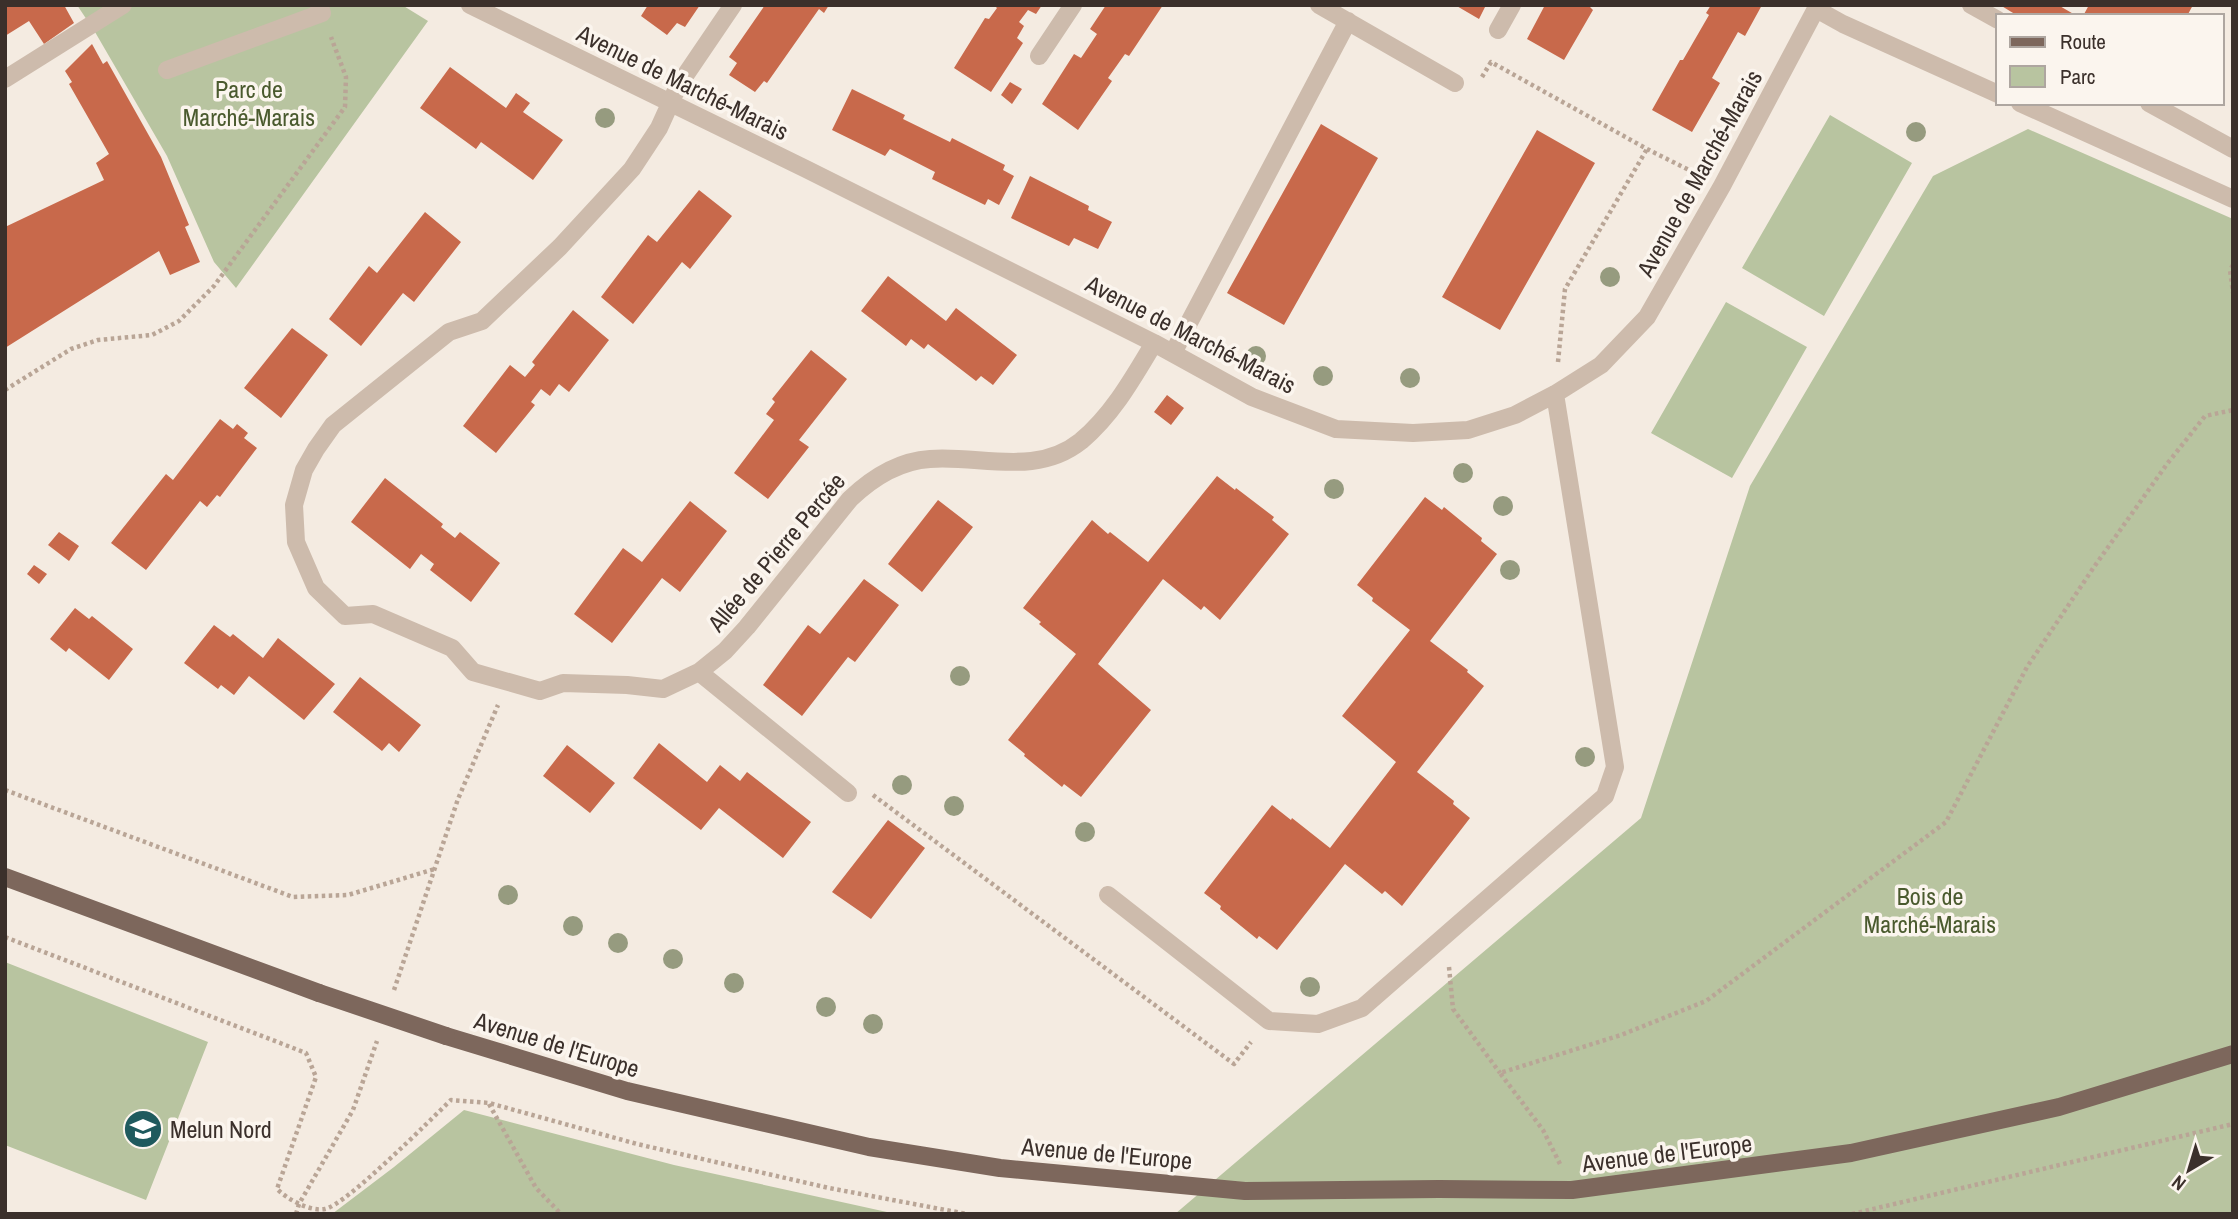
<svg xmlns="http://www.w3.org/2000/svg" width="2238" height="1219" font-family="'Archivo Narrow',sans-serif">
<rect width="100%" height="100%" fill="#f4ebe1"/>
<path fill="#b8c4a0" d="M77 5H402L428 21 236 288 214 262 167 156 95 32Z
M1830 115 1912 163 1824 316 1742 268Z
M2028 129 2233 219V1214H1175L1641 818 1750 486 1933 176Z
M1726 302 1807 347 1732 478 1651 433Z
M5 962 208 1042 146 1200 5 1145Z
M464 1110 674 1165 896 1214H332L394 1167Z"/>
<path fill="#c8694b" d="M5 5H64L74 23 44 44 29 21 5 36Z
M648 5H700L685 27 677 23 667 35 641 16Z
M765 5H829L824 13 819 9 767 83 764 81 755 92 729 75 737 63 729 57Z
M994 5H1042L1036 14 1028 10 1019 22 1024 26 1017 38 1023 43 991 92 954 68 985 18 989 19 997 8Z
M1106 5H1163L1129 56 1125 54 1108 78 1112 81 1078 130 1042 104 1074 54 1081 58 1097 34 1090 29Z
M1455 5H1486L1479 19Z
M1545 5H1591L1590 7 1593 10 1564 60 1527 39Z
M1711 5H1762L1745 36 1738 32 1712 78 1720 83 1692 132 1652 110 1680 60H1683L1709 15 1706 13Z
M2000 5H2058L2077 16H2018Z
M2089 5H2193L2187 16H2083Z
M92 44 103 64 107 61 161 157 189 225 185 227 200 262 170 275 159 251 5 348V227L104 180 96 163 109 154 69 84 72 82 65 71Z
M450 67 506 108 516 93 530 103 523 112 563 140 533 180 481 142 476 149 420 108Z
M1010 82 1022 89 1012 104 1001 95Z
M852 89 905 115 903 119 950 142 952 138 1005 165 1003 170 1014 176 999 205 988 199 985 205 932 179 935 172 890 149 885 156 832 130Z
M1321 124 1378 158 1284 325 1227 293Z
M1537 130 1595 163 1500 330 1442 297Z
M1030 176 1089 206 1088 210 1112 222 1098 249 1074 238 1069 246 1011 218Z
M699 190 732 216 690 269 682 262 633 324 601 297 648 235 657 242Z
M425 212 461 242 414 302 403 293 361 346 329 319 369 266 377 273Z
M888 276 946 321 956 308 1017 355 993 385 981 376 976 381 928 344 924 349 911 339 906 346 861 311Z
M573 310 609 340 569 392 559 384 550 396 541 389 531 402 535 405 496 453 463 426 510 365 525 377 535 365 532 362Z
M292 328 328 355 281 418 244 388Z
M811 350 847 379 799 440 809 447 768 499 734 473 774 420 766 414 775 402 772 399Z
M1167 395 1184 408 1171 425 1154 412Z
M220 419 233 429 237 424 248 433 244 438 257 448 220 497 217 495 207 507 200 501 146 570 111 543 166 474 173 480Z
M1217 476 1235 490 1236 488 1274 517 1272 520 1289 534 1220 620 1204 606 1201 610 1163 579 1098 664 1151 710 1081 797 1064 784 1062 787 1024 756 1025 754 1008 740 1076 654 1039 624 1041 622 1023 608 1092 520 1108 534 1110 532 1148 562Z
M385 478 443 524 441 527 455 538 460 532 500 563 471 602 430 570 434 564 421 554 410 569 351 522Z
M1425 497 1442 510 1444 507 1482 538 1481 541 1497 554 1430 641 1468 670 1467 672 1484 686 1417 772 1454 801 1453 804 1470 818 1402 906 1385 891 1382 894 1345 864 1277 950 1259 936 1257 939 1220 909 1221 906 1204 893 1272 805 1291 820 1292 818 1330 848 1396 762 1342 716 1410 630 1372 601 1373 598 1357 585Z
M938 500 973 527 922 592 888 564Z
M690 501 727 531 680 592 662 578 612 643 574 614 623 548 642 562Z
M59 532 79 546 69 561 48 545Z
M34 565 47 574 39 584 27 574Z
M864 579 899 605 855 662 848 657 802 716 763 685 808 625 820 634Z
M75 608 89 619 92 616 133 649 109 680 69 648 66 652 50 639Z
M214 625 230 637 233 634 263 658 278 638 335 684 304 720 249 676 234 695 221 685 218 689 184 663Z
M360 677 421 725 399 752 389 743 382 751 333 712Z
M659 743 707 782 720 765 740 781 747 772 811 822 783 858 719 808 701 830 633 778Z
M567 745 615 783 590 813 543 776Z
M888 820 925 848 871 919 832 892Z"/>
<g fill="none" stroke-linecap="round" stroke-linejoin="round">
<path stroke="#b9a596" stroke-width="4.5" stroke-dasharray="3.5 3.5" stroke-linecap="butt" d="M1482 77 1491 62 1647 149 1699 175
M2233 265 2230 270 2233 293
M1558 362 1565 289 1647 149
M5 390 71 349 98 340 152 335 179 321 214 286 345 107 346 77 331 37
M5 790 293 897 348 895 435 869
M873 795 1234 1064 1251 1042
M5 937 306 1053 316 1077 277 1189C287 1199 310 1212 325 1209 346 1205 430 1120 451 1100L489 1103 637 1144 829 1188 967 1214
M1449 967 1453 1009 1500 1073
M394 990 458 799 498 705
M489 1104 536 1188 561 1214
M1560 1164 1543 1130 1500 1073 1621 1035 1706 1001 1946 822 2027 667 2094 567 2167 464 2205 416 2233 410
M296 1214 299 1204 353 1110 377 1041
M1852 1214 2233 1124"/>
<path stroke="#cdbbac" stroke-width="18" d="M470 5 806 169 1154 343 1252 397 1336 429 1413 433 1468 430 1515 415 1555 394 1601 365 1647 317 1722 186 1818 5
M733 5 678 86 659 128 632 169 560 247 482 321 449 332 333 425 316 449 304 470 294 505 296 542 316 588 345 616 373 614 452 648 473 672 540 691 563 683 627 685 663 689 699 672 725 651 747 627 850 499C872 478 898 461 930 459 981 455 1036 477 1081 441 1113 414 1133 378 1154 343
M1319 5 1455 83
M1971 5 1998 20
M1816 9 1843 24 1998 94
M1498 30 1512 5
M1039 56 1073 5
M167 70 322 13 319 5
M5 79 123 5
M2020 103 2233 199
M2149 103 2233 149
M1173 353 1348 21
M699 672 848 793
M1108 895 1269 1021 1318 1024 1362 1008 1605 796 1615 767 1555 394"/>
<path stroke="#7d675c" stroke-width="18" d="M5 877 319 993
M446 1036 627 1091 869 1147 1000 1168 1245 1191 1439 1189 1572 1190 1851 1153 2059 1107 2233 1054"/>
<path stroke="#7d675c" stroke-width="18" d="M319 993 446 1036"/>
</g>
<g fill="#969b7f">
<circle cx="605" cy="118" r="10"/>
<circle cx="1916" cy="132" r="10"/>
<circle cx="1610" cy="277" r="10"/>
<circle cx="1256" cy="356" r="10"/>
<circle cx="1323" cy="376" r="10"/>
<circle cx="1410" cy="378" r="10"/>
<circle cx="1463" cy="473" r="10"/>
<circle cx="1334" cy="489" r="10"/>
<circle cx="1503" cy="506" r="10"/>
<circle cx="1510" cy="570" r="10"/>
<circle cx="960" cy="676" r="10"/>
<circle cx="1585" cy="757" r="10"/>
<circle cx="902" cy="785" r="10"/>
<circle cx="954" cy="806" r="10"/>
<circle cx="1085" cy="832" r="10"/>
<circle cx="508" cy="895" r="10"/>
<circle cx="573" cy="926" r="10"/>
<circle cx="618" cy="943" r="10"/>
<circle cx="673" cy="959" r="10"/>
<circle cx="734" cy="983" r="10"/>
<circle cx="1310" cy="987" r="10"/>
<circle cx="826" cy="1007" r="10"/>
<circle cx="873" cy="1024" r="10"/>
</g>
<defs>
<g id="university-disc" transform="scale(2.0125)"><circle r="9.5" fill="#1f5a5e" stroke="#fbf5ee"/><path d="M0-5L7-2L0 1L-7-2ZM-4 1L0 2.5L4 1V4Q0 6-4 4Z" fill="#fff"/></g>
</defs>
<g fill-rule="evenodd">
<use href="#university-disc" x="143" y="1129"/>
</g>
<g text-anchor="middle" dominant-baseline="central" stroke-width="7" stroke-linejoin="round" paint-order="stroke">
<g font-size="24" fill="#3b302b" stroke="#fbf5ee">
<text transform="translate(683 82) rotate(26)">Avenue de Marché-Marais</text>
<text transform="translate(1699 173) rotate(-61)">Avenue de Marché-Marais</text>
<text transform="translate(1191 334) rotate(27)">Avenue de Marché-Marais</text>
<text transform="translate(776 552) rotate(-50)">Allée de Pierre Percée</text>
<text transform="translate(557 1044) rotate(17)">Avenue de l'Europe</text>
<text transform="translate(1107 1153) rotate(5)">Avenue de l'Europe</text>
<text transform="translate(1667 1153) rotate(-7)">Avenue de l'Europe</text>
</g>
<g font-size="24" fill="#4a5a2e" stroke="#fbf5ee">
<text x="249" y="89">Parc de<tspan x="249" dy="28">Marché-Marais</tspan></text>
<text x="1930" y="896">Bois de<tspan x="1930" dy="28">Marché-Marais</tspan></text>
</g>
<g font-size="24" fill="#3b302b" stroke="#fbf5ee" text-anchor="start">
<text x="170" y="1129">Melun Nord</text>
</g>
</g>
<rect width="2238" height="1219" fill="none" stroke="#3b302b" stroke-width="14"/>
<rect x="1996" y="14" width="228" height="91" fill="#fbf5ee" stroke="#aea6a0" stroke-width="2"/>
<rect x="2010" y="37" width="35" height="10" fill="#7d675c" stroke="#aea6a0" stroke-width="2"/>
<text x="2060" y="49" font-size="21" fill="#3b302b">Route</text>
<rect x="2010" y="66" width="35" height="21" fill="#b8c4a0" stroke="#aea6a0" stroke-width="2"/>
<text x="2060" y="84" font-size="21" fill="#3b302b">Parc</text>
<g transform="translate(2189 1170) rotate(218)" stroke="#fbf5ee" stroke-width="5" paint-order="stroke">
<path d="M0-5L12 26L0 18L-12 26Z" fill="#3b302b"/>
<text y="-10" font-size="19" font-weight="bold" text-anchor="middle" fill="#3b302b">N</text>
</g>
</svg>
